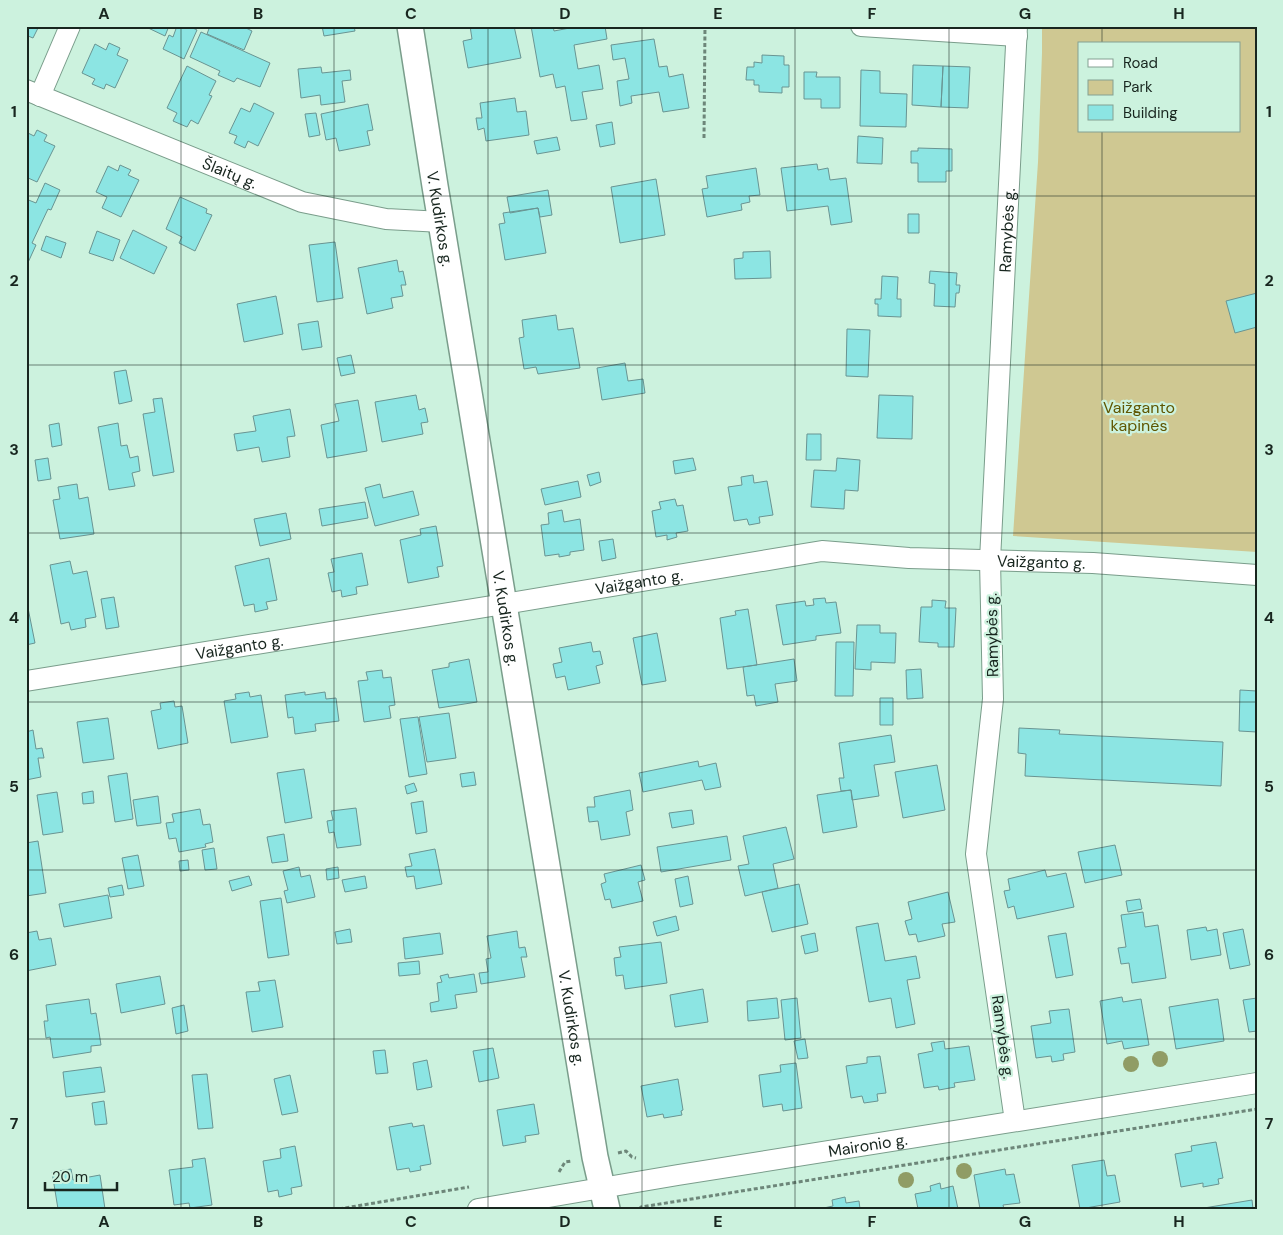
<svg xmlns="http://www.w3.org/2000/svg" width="1283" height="1235" font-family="'DM Sans',sans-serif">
<rect width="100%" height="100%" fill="#ccf2de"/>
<path fill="#cfc892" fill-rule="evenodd" d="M1042 26H1257V552L1013 536 1038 162 1042 53ZM1079 44H1239V131H1079Z"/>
<path fill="#8ce5e3" stroke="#699492" d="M26 26H39L33 38 28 36 26 38Z
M144 26H169L165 36Z
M177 26H189L197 30 184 59 163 49 169 35 173 37Z
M210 26H242L252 31 244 50 207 34Z
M322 26H354L355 31 324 36Z
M470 26H514L521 58 468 68 463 41 472 39Z
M531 26H553L554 31 580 26H605L607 39 574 45 578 69 599 65 603 89 582 92 587 119 571 121 565 86 556 88 553 74 540 77Z
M201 32 270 63 260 87 237 78 234 82 218 75 220 71 190 57Z
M654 39 659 67 667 66 669 77 683 74 689 108 663 112 659 92 631 96 632 103 620 106 617 81 629 79 625 58 613 60 611 45Z
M109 43 120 48 117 55 128 60 115 88 106 84 104 89 92 84 95 79 82 73 95 44 106 50Z
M762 55 784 56V65H789V87H782V93L759 92V85H754V80H746L747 67H754V62L762 63Z
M913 65 943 66 941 107 912 105Z
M187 66 216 81 209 95 212 96 198 124 191 120 187 127 173 121 177 113 167 108Z
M943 66 970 67 968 108 941 107Z
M321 67 322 73 350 70 351 80 342 81 345 102 321 105 320 95 301 98 298 69Z
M861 70 880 71V93L907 94 906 127 860 126Z
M804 72H817L816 77H840V108H821V99H804Z
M515 98 517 112 526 111 529 135 486 141 484 128 478 130 476 118H482L480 103Z
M254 103 274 113 258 146 248 141 245 148 234 143 237 136 229 133 241 108 250 112Z
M368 104 373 130 367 131 370 145 339 151 336 138 326 140 321 114Z
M316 113 320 135 309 137 305 114Z
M612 122 615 144 600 147 596 125Z
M37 130 47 135 44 141 55 146 37 182 26 177V132L34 136Z
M858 136 883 138 882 164 857 163Z
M557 137 560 150 537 154 534 141Z
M918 148 952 149V171H946V182H918V163H911V151H918Z
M817 164 818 170 828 168 830 180 846 178 852 222 831 225 828 206 787 211 781 168Z
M120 165 131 170 128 175 139 180 121 217 102 208 107 197 96 192 108 166 118 171Z
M756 168 760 195 749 196 750 202 741 204 742 210 707 217 702 189 708 188 706 176Z
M656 179 665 235 620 243 611 187Z
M45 183 60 190 51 210 48 209 32 243 36 245 26 267V199L36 203Z
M548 190 552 215 540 217 538 208 510 213 507 197Z
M180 197 207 209 206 213 212 215 195 251 179 243 182 237 166 229Z
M538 208 546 253 505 260 499 224 505 223 503 213Z
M908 214H919V233H908Z
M133 230 167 247 154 274 120 258Z
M97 231 120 240 113 261 89 253Z
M46 236 66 243 61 258 41 250Z
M335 242 343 298 317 302 309 245Z
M770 251 771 278 735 279 734 259 743 258V252Z
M397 260 399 272 403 271 406 285H401L403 296 391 298 393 308 367 314 358 268Z
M930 271 957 273 956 285H960L959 293H956L955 307 934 306 935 284 929 283Z
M882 276 898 277 897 299H901V317L878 316V304H875V299H881Z
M1257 293V327L1235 333 1226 301Z
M276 296 283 334 244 342 237 304Z
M556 315 558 330 573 328 580 368 538 374 536 367 524 369 519 338 524 337 522 320Z
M318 321 322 347 302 350 298 324Z
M847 329 870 330 868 377 846 376Z
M351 355 355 373 341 376 337 358Z
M625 363 628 381 643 379 645 393 602 400 597 368Z
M126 370 132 401 119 404 114 372Z
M416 395 419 410 425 408 428 422 421 423 423 434 382 442 375 402Z
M879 395 913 396 912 439 877 438Z
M162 398 174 472 153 476 143 414 155 412 153 399Z
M358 400 367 451 327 458 321 425 339 421 335 404Z
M290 409 295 436 287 437 290 457 262 462 259 447 237 451 234 434 256 431 253 416Z
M59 423 62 445 52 447 49 425Z
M118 423 121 446 127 445 130 458 138 456 140 471 132 473 135 486 109 490 98 427Z
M807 434H821V460H806Z
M48 458 51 479 38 481 35 460Z
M693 458 696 470 675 474 673 461Z
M837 458 860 460 858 491 845 490 844 509 811 507 814 470 836 471Z
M599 472 601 482 590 486 587 475Z
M753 475 754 483 767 481 773 515 759 517 760 523 749 525 747 519 734 521 728 487 742 485 741 477Z
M578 481 581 497 545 505 541 489Z
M77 484 79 499 88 497 94 534 60 539 53 500 60 499 58 487Z
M380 484 383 498 413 491 419 515 375 526 365 488Z
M675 499 677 506 683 505 688 531 676 533 677 537 667 540V535L656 537 652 511 661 509 659 502Z
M365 502 368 518 322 526 319 509Z
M562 510 564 522 580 519 584 550 570 552V555L559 557V554L545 556 541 525 549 524 548 513Z
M286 513 291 539 260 546 254 519Z
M436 526 443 566 437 567 439 577 408 583 400 540 421 535 420 529Z
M613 539 616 558 602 561 599 541Z
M362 553 368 585 356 587 357 594 342 597 341 590 332 592 328 573 334 572 331 559Z
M269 558 277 600 266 602 268 609 255 612 254 604 244 606 235 566Z
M70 561 73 574 87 571 96 617 85 619 86 627 71 630 69 622 61 624 50 565Z
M114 597 119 627 106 629 101 599Z
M825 598 826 603 836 602 841 633 816 636V640L783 645 776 605 805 601 806 606 814 605 813 599Z
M932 600 946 601 945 608H956L954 647H938V643L919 642 921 607H932Z
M28 608 35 643 26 645V609Z
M748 609 757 665 727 669 720 618 736 615 735 611Z
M857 625H880V633H896L895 663 871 662V670L855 669Z
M657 633 666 681 642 685 633 638Z
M591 642 593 652 600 651 603 664 596 666 600 683 568 690 565 676 556 678 553 664 562 662 559 648Z
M836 642H854L853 696H835Z
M469 659 477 702 439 708 432 670 449 667V663Z
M794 659 797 681 775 684 778 702 756 706 754 695 747 696 743 667Z
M921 669 923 698 907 699 906 670Z
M382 670 383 678 391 677 395 705 389 706 391 718 364 722 358 681 368 680 366 672Z
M1240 690 1257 691V732L1239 731Z
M249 692 250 697 261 695 268 737 231 743 224 701 236 699 235 694Z
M305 692V695L325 692 326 699 336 698 339 721 315 724 316 731 295 734 293 717 288 718 285 695Z
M880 698H893V725H880Z
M174 701 175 707 182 706 188 743 158 749 151 711 161 709 160 703Z
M449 713 456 758 427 762 419 717Z
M418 717 427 774 409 777 400 719Z
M108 718 114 759 83 763 77 722Z
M1019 728 1060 730 1059 734 1223 742 1221 786 1025 776 1026 754 1018 753Z
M33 730 36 749 42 748 44 758H38L41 777 26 780V732Z
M891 735 895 762 874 765 879 796 852 800 851 790 841 791 839 778H844L839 743Z
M698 761 699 767 716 763 721 787 705 790 702 780 643 792 639 773Z
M937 765 945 810 903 818 895 772Z
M304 769 312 818 285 823 277 773Z
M474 772 476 785 462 787 460 774Z
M127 773 133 819 115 822 108 776Z
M414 783 417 791 407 794 405 786Z
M630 790 633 810 626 812 630 835 601 840 598 821 589 822 587 807H595L594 797Z
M851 790 857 827 823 833 817 795Z
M93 791 94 803 83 804 82 793Z
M57 792 63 832 43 835 37 795Z
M158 796 161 823 137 826 133 800Z
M423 801 427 832 416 834 411 803Z
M356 808 361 845 337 848 334 832 329 833 327 821 333 820 331 811Z
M200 809 203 825 210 824 213 842 205 844 206 847 179 852 176 838 169 839 166 823 174 822 172 814Z
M692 810 694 824 672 828 669 813Z
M786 827 794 859 773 864 778 888 745 896 738 866 749 864 743 836Z
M284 834 288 861 272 863 267 837Z
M727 836 731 860 661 872 657 847Z
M38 841 46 893 26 896V843Z
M1115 845 1122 875 1085 883 1078 852Z
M214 848 217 869 205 870 202 850Z
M435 849 442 884 416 889 414 876 407 877 405 867 412 866 409 854Z
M138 855 144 886 128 889 122 858Z
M188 860 189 870 180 871 179 861Z
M641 865 645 880 638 882 643 901 612 908 610 899 605 900 601 884 606 882 604 874Z
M299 867 301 877 310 875 315 897 287 903 284 891 288 890 283 871Z
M338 867 339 878 327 880 326 869Z
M1045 870 1047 877 1066 873 1074 907 1017 919 1014 906 1008 908 1004 891 1010 890 1008 879Z
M249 876 252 885 232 891 229 881Z
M365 876 367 888 345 892 342 880Z
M688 876 693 904 680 907 675 879Z
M799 884 808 924 772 932 762 892Z
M122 885 124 895 110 897 108 888Z
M948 892 955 922 942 924 945 936 918 942 916 934 909 935 905 921 912 919 908 902Z
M108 895 112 918 64 927 59 904Z
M281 898 289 955 268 958 260 901Z
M1140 899 1142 909 1128 912 1126 901Z
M1143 912 1145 927 1158 925 1166 978 1132 983 1129 963 1121 964 1118 948 1126 947 1121 915Z
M676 916 679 930 657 936 653 922Z
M878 923 885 961 916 956 920 978 907 980 915 1024 896 1028 891 998 869 1002 856 927Z
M1206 927 1207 931 1217 929 1221 955 1191 960 1187 930Z
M350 929 352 942 337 944 335 932Z
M1243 929 1250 965 1230 969 1223 933Z
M37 931 39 940 51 938 56 965 26 971V933Z
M517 931 519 948 525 947 527 957H521L525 977 481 984 479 973 488 972 486 959 491 958 487 936Z
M440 933 443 954 405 959 403 938Z
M815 933 818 951 805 954 801 936Z
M1066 933 1073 975 1056 978 1048 936Z
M661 942 667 983 625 989 623 975 616 976 614 958 621 957 619 947Z
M419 961 420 974 399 976 398 963Z
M448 974 449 978 474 974 477 992 455 995 457 1008 431 1012 430 1003 439 1001 437 983 442 982 440 976Z
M160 976 165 1004 121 1013 116 984Z
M275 980 283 1027 252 1032 246 992 260 991 258 982Z
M703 989 708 1022 675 1027 670 995Z
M1122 997 1123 1002 1141 999 1149 1045 1124 1049 1122 1041 1107 1044 1100 1001Z
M777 998 779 1018 748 1021 747 1001Z
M797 998 801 1038 785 1040 781 1000Z
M1257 998V1031L1249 1032 1243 1000Z
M89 999 91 1014 96 1013 101 1045 91 1046V1052L53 1058 50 1037 46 1038 44 1021H48L46 1005Z
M1218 999 1224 1041 1176 1049 1169 1007Z
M184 1005 188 1031 176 1034 172 1008Z
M1069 1009 1075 1052 1063 1054 1064 1060 1052 1062 1051 1056 1036 1058 1031 1026 1051 1023 1049 1011Z
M805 1039 808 1058 798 1059 794 1041Z
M944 1041 945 1049 969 1046 975 1080 954 1083 955 1087 939 1090 938 1086 924 1088 918 1054 933 1051 931 1043Z
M493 1048 499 1078 479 1082 473 1051Z
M385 1050 388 1073 376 1074 373 1051Z
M880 1056 886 1093 877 1094 878 1101 864 1103 862 1096 851 1098 846 1066 867 1063V1057Z
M427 1060 432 1087 417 1090 413 1063Z
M796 1063 802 1108 783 1111 782 1104 763 1107 759 1075 781 1072 780 1065Z
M101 1067 105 1092 66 1097 63 1072Z
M207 1074 213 1128 198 1129 192 1075Z
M290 1075 298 1112 282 1115 274 1079Z
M678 1079 683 1110 681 1111 682 1115 664 1118 663 1114 647 1117 641 1086Z
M104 1101 107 1124 95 1125 92 1103Z
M534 1104 539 1134 525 1136 526 1142 503 1146 497 1110Z
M412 1123 413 1127 424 1125 431 1164 420 1166 421 1170 410 1172 409 1168 397 1170 389 1127Z
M1216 1142 1223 1178 1218 1179 1219 1184 1203 1187V1183L1181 1187 1175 1154 1192 1151 1191 1146Z
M295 1146 302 1186 291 1188 292 1194 279 1197 278 1190 268 1192 263 1161 281 1158 280 1149Z
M205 1158 212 1205 190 1208 189 1203 174 1205 169 1170 193 1167 192 1160Z
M1104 1160 1107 1176 1115 1175 1120 1202 1080 1209 1072 1165Z
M71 1169 73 1180 100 1175 105 1209H58L52 1172Z
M1005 1169 1006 1175 1014 1174 1020 1203 1003 1205 1004 1209H980L974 1175Z
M940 1183 941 1189 953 1186 958 1209H918L915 1194 931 1191 930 1186Z
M845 1197 846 1203 859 1201 860 1209H819L833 1206 832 1200Z
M1252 1200 1253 1209H1198Z"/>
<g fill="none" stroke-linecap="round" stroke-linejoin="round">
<g stroke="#7a9d8b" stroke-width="22">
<g id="minor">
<path d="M861 26 1017 36"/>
<path id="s1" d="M26 90 302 202 386 219 442 222"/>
<path d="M40 96 70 26"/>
<path id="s2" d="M26 681 504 604 822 551 909 558 1093 563 1257 575"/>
<path id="s3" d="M1015 1121 976 854 993 699 990 560 1017 26"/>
<path id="s4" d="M478 1209 678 1175 1257 1083"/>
</g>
</g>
<g stroke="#7a9d8b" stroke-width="28">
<g id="tertiary">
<path id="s5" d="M410 26 435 186 595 1157 607 1209"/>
</g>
</g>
<path stroke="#6d8679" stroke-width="3" stroke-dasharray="4 2.5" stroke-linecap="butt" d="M704 138 705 26
M618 1153 626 1151 632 1157 636 1158
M559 1172 565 1162 572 1161
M339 1209 469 1187
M639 1209 641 1207 1257 1109"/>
<use href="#minor" stroke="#fff" stroke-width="20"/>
<use href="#tertiary" stroke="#fff" stroke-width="25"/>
</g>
<g fill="#909c65">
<circle cx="1160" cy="1059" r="8"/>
<circle cx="1131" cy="1064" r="8"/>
<circle cx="964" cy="1171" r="8"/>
<circle cx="906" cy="1180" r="8"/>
</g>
<path fill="none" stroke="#18261f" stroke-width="1" stroke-opacity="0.55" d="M181 26V1209M334 26V1209M488 26V1209M642 26V1209M795 26V1209M949 26V1209M1102 26V44M1102 131V1209M26 196H1257M26 365H1257M26 533H1257M26 702H1257M26 870H1257M26 1039H1257"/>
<g text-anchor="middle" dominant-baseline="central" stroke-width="4.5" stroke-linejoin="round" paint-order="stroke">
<g font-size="16" fill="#18261f" stroke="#ccf2de">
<text stroke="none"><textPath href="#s1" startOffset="220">Šlaitų g.</textPath></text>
<text stroke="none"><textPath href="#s5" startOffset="195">V. Kudirkos g.</textPath></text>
<text stroke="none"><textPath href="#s3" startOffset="895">Ramybės g.</textPath></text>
<text stroke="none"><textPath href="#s2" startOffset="1026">Vaižganto g.</textPath></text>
<text stroke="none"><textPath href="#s2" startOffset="621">Vaižganto g.</textPath></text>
<text stroke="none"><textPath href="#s5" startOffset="600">V. Kudirkos g.</textPath></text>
<text transform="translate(992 635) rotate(-91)">Ramybės g.</text>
<text stroke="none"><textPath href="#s2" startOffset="216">Vaižganto g.</textPath></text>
<text stroke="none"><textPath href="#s5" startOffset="1005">V. Kudirkos g.</textPath></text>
<text transform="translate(1003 1037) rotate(82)">Ramybės g.</text>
<text stroke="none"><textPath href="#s4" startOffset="395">Maironio g.</textPath></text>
</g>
<g font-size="16" fill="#5f5602" stroke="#ccf2de">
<text x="1139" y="407">Vaižganto<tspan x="1139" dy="18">kapinės</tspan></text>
</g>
</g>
<rect width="1283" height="1235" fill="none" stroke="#ccf2de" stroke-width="55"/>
<rect x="1078" y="42" width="162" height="90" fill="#ccf2de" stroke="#84a092"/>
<rect x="1088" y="59" width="25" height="8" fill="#ffffff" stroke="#84a092"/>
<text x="1123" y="68" font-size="15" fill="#18261f">Road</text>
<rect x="1088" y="80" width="25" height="15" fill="#cfc892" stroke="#84a092"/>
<text x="1123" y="92" font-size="15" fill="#18261f">Park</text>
<rect x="1088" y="105" width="25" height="15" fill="#8ce5e3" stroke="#84a092"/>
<text x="1123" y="118" font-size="15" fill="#18261f">Building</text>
<path d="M45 1182v8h72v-8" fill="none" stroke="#18261f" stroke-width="2.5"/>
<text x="52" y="1182" font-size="15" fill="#18261f" stroke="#ccf2de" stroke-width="4" paint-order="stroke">20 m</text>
<rect x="28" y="28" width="1228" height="1180" fill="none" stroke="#18261f" stroke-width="2"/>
<g font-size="16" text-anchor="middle" font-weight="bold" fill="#18261f">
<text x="104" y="19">A</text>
<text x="258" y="19">B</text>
<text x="411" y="19">C</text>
<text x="565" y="19">D</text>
<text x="718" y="19">E</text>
<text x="872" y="19">F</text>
<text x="1025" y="19">G</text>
<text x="1179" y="19">H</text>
<text x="14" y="117">1</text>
<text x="1269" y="117">1</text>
<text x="14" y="286">2</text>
<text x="1269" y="286">2</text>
<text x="14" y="455">3</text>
<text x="1269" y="455">3</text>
<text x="14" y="623">4</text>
<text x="1269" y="623">4</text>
<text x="14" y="792">5</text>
<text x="1269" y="792">5</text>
<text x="14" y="960">6</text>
<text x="1269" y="960">6</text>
<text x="14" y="1129">7</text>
<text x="1269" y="1129">7</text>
<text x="104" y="1227">A</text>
<text x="258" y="1227">B</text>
<text x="411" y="1227">C</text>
<text x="565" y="1227">D</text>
<text x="718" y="1227">E</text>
<text x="872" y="1227">F</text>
<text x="1025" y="1227">G</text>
<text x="1179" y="1227">H</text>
</g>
</svg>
